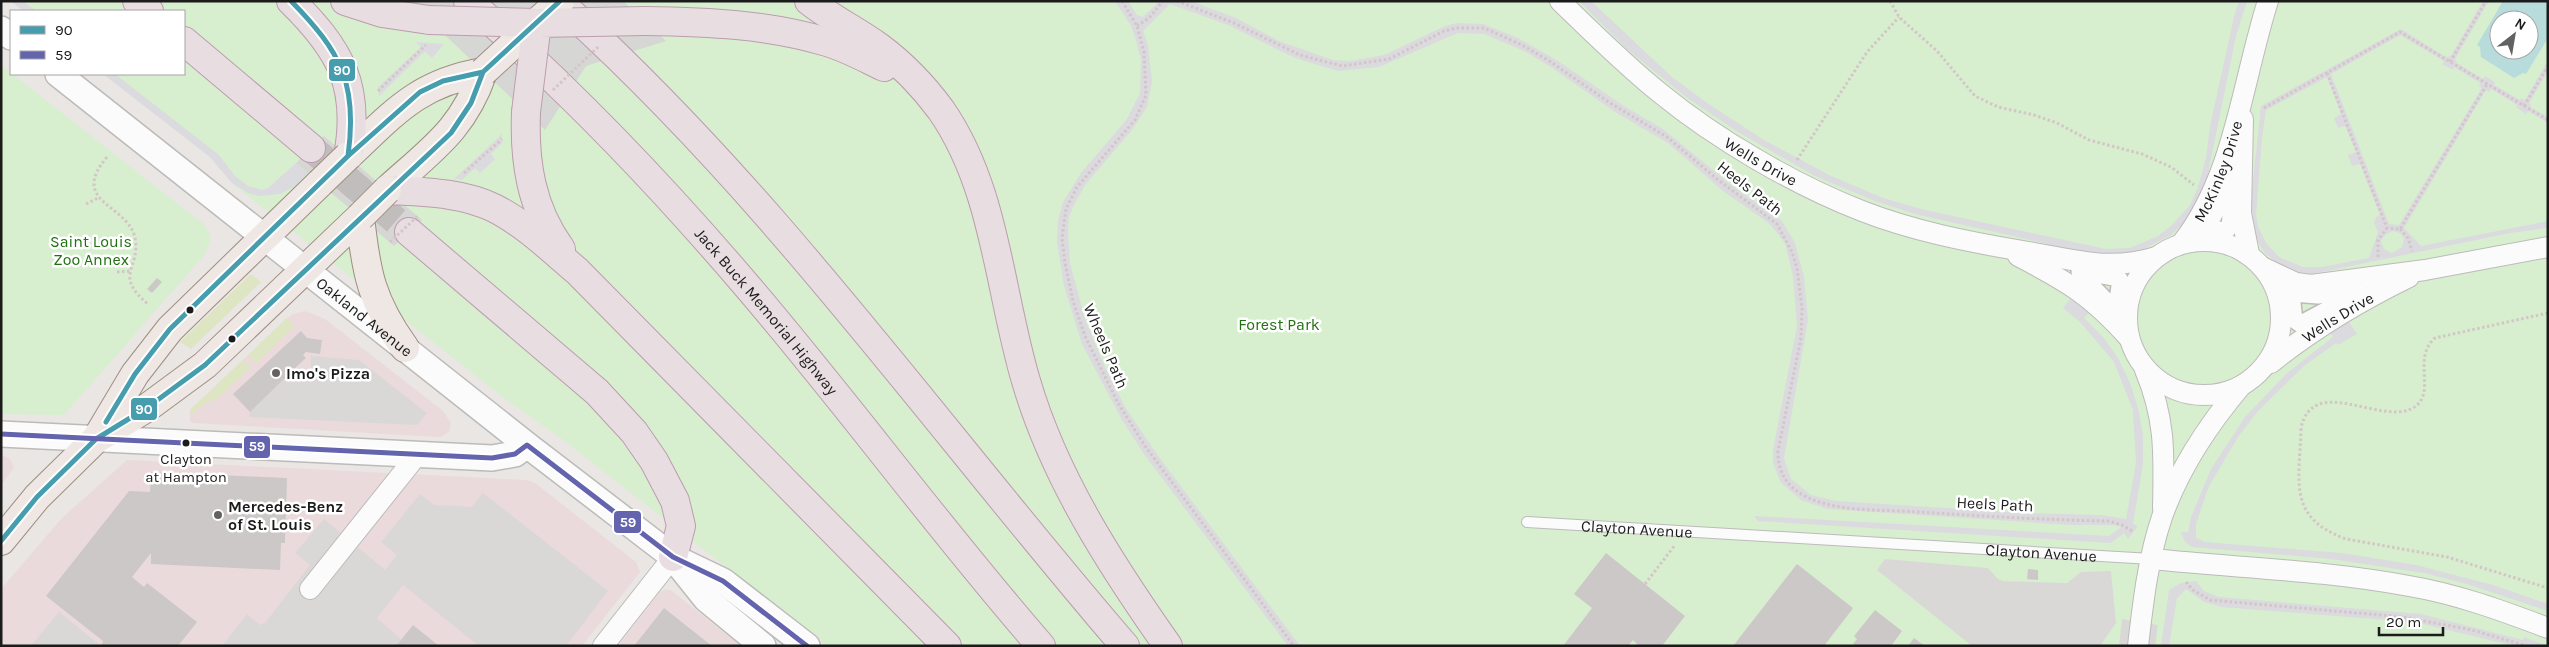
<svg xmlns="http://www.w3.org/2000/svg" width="2549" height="647" font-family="Karla,sans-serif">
<rect width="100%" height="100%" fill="#e9e6e4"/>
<path fill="#ebdadc" d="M305 311 325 319 443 411 451 423 449 432 440 437 193 423 190 421V410L287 318 293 314Z
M1 454 10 459 14 467 1 486Z
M127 460 526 480 535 483 636 562 640 572 582 646H1V589L62 518Z
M667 589 672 591 741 646H618L660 592Z"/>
<path fill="#dee5c3" d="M251 274 261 282 191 349 180 342Z
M287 318 295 326 256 363 248 355Z
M243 360 251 367 218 398 206 403 194 413H191L190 410Z"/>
<path fill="#d7efcf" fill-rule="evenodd" d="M11 1H2548V646H827L558 436 509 402 234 185 210 157 103 74H184V11H23ZM2499 20H2529V50H2499Z
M1 65 202 223 211 236 206 253 64 415 1 414Z"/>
<path fill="#d9d8d7" d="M311 356 359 360 427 413 417 425 249 417 250 412 285 378H310Z
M483 493 608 591 566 646H479L403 585 377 618 401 639 396 646H222L247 614 260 625 265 623 310 565 295 553 324 519 385 570 397 555 381 542 420 494 434 505 472 507Z
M1885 559 1988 568 1998 579 2003 581 2067 583 2081 572 2111 571 2116 623 2100 646H1972L1877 570Z
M59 612 100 645 101 646H31Z
M2122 619 2158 625 2155 646H2119Z"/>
<path fill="#dadadf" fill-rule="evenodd" d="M11 1H23L36 11H23Z
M1115 1H1128L1137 15 1143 17 1159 1H1191L1236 18 1279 41 1333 60 1350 61 1384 55 1445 26 1457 23 1483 24 1516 37 1555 59 1624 106 1663 129 1730 184 1782 221 1795 243 1804 277 1808 320 1784 458 1791 479 1811 495 1836 501 2024 513 2101 515 2126 519 2136 463 2133 410 2114 362 2081 323 2063 308 2071 298 2090 312 2084 318 2104 338 2118 358 2130 383 2138 408 2143 435V464L2133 524 2138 526 2128 539 2124 533 2111 543 1758 521 1754 516 2109 536 2121 527 2114 525H2071L1827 509 1801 500 1781 483 1773 463V450L1797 326 1793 276 1785 243 1770 224 1723 191 1668 143 1615 112 1551 67 1524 51 1484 34 1458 33 1379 67 1338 71 1295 58 1228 25 1170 4 1143 31 1148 45 1152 82 1147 107 1132 130 1085 185 1074 205 1069 217 1068 232 1070 263 1085 319 1105 367 1125 407 1159 457 1300 646H1288L1144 454 1122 420 1082 344 1064 286 1057 242 1058 221 1063 202 1081 173 1127 119 1140 93 1141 60 1136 40 1131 26Z
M1579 1H1591L1672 77 1707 103 1764 140 1829 175 1883 198 1921 209 2106 249 2130 248 2158 236 2171 226 2190 205 2198 187 2206 158 2210 126 2234 17 2239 1H2247L2236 36 2205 188 2186 221 2171 235 2142 250 2110 255 2088 253 1915 214 1875 201 1815 176 1738 132 1686 97 1627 49Z
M2483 1H2489L2455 59 2457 63 2483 79 2485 76 2495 82 2494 85 2520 100 2521 98 2525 100 2548 60V71L2529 103 2531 104 2530 107 2548 117V123L2528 111 2526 114 2516 107 2517 105 2491 89 2489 92 2486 90 2404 228 2421 246 2548 221V228L2510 233 2312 274H2303L2279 265 2264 252 2254 235 2250 210 2261 106 2401 29 2446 57 2451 56ZM2400 35 2444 61 2442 64 2453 70 2454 67 2480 83 2479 86 2482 88 2399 225 2389 224 2331 74ZM2327 77 2341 114 2334 118 2338 128 2345 126 2356 152 2348 155 2352 166 2360 164 2380 215 2376 217 2374 223 2378 232 2369 258 2322 267H2303L2279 257 2266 243 2258 226 2256 215 2262 138 2266 110ZM2394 231 2401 234 2404 239 2402 247 2392 253 2384 249 2381 241 2386 234Z
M416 42 444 44 432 58 425 51 379 96 378 87 421 47Z
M103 74H115L219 155 235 176 248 186 262 190 268 188 296 163 308 173 294 187 280 194 259 196 248 193 232 183 210 157Z
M502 134V143L491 154 495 159 480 173 475 168 462 180 454 179Z
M2348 321 2357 334 2338 345 2336 343 2304 366 2258 411 2238 437 2209 486 2196 524V538L2205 542 2342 553 2416 565 2493 585 2548 604V611L2467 584 2424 573 2331 559 2192 547 2185 542 2181 532H2188L2191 517 2211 469 2245 417 2287 373 2333 337 2330 331Z
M2196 581 2204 591 2219 597 2421 614 2523 640 2524 637 2548 646H2514L2423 624 2388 620 2222 607 2204 602 2186 589 2177 598 2169 646H2161L2169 590 2181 583Z"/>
<path fill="#b8dcdb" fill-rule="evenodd" d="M2503 1H2548V38L2526 74 2523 73 2514 78 2481 57 2480 47 2477 45ZM2499 20H2529V50H2499Z"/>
<path fill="#d6d6d5" d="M409 1H623L666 41 586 66 545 130Z
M324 136 422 220 394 246 296 163Z"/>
<path fill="#ccc8c7" d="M157 278 162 282 152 293 147 289Z
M301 331 307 338 322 340 320 354 306 352 303 355 306 358 295 368V378H285L250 412 233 394Z
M151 472 287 478 285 543H281L280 570 151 564V553L132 577 144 587 147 583 197 622 178 646H101L103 641 46 596 129 491 150 492Z
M1606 553 1685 616 1662 646H1639L1633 640 1628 646H1563L1592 608 1574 594Z
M1797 564 1853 608 1851 611 1824 646H1733Z
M2028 569 2038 570V580L2027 579Z
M664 608 712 646H634Z
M1875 610 1902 631 1891 646H1856L1853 644 1857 639 1854 636Z
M413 625 439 646H396Z
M1914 638 1925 646H1908Z"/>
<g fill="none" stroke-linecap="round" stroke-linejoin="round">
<path stroke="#c0bdbc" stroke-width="28" stroke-dasharray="28 14" stroke-linecap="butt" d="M311 148 409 232"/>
<g stroke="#bcbbba" stroke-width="12">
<g id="service">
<path id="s1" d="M1527 522 2152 559"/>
</g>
</g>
<g stroke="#bcbbba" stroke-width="18">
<path id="pedestrian" d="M2229 177 2233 179 2229 228 2228 230 2208 228 2223 198Z
M2079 272 2120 279 2116 307 2114 308Z
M2353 290 2359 292 2299 324 2295 321 2292 294 2318 296Z"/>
</g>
<g stroke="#bcbbba" stroke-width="22">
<g id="minor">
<path id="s2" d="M1560 1C1593 33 1625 65 1660 93 1716 139 1795 185 1862 211 1913 231 1969 242 2023 251 2070 259 2109 272 2156 257"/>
<path d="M2243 119 2241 213 2249 254"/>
<circle cx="2204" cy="318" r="77"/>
<path id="s3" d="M2182 243C2235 175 2242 82 2268 1"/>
<path d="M2018 256C2068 282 2092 296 2129 338"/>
<path d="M2264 268 2296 283 2311 285 2425 270 2548 247"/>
<path id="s4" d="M2271 363C2314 328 2360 301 2409 277"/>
<path d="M2145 370C2166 420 2164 455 2163 508"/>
<path d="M2152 559C2238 568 2324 570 2409 586 2457 594 2503 611 2548 628"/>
<path d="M310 589 418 454"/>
<path d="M603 646 673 557"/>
<path d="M2138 646C2143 603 2148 558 2162 517 2179 469 2208 425 2241 386"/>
</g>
</g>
<g stroke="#bcbbba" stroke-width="28">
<g id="tertiary">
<path d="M1 29 11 37"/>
<path id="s5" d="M58 74 527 445 673 557 723 581 807 646"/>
<path d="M1 434 492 458 515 454 527 445"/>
<path d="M674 559 706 599 763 646"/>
</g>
</g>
<g stroke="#9e8e82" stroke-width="30">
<path id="primary" d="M348 156C394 113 418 83 483 72 463 130 431 150 387 190
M360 217C366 272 371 301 405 348
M98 436 135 374 170 329 320 183
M1 541 37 497 96 439 148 407 205 365 360 217"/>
</g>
<g stroke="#bc9cae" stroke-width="30">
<g id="motorway">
<path d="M137 1 149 11"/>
<path d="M291 1C340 49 361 86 348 156"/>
<path d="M345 1 382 13 429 20"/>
<path id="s6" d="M468 1C568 88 661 185 747 286 848 404 939 529 1041 646"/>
<path d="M809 1C832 19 857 31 879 47 902 64 924 87 941 110 996 189 999 291 1026 381 1054 477 1111 565 1168 646"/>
<path d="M569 11C778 201 941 433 1125 646"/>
<path d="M645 21C707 22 767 24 827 42 847 48 865 58 884 67"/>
<path d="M184 41 311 148"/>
<path d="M526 112C524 162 531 208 561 249"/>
<path d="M387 190C423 192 461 192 494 208 524 223 551 249 577 271L947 646"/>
<path d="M409 232 597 392 634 432 654 461 675 501 681 526 673 557"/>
</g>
</g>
<path stroke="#d4c5c7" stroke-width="3" stroke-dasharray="2.5 2.5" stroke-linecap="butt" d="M1122 1 1137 26 1144 52 1146 95 1135 120 1077 187 1066 209 1062 238 1065 263 1073 301 1085 336 1118 403 1145 446 1294 646
M1177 1 1234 23 1300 55 1342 66 1389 59 1444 31 1456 28H1484L1522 45 1548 60 1610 103 1667 137 1717 179 1777 224 1792 252 1797 268 1802 308 1801 338 1778 451C1778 470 1785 485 1803 495 1836 513 1881 509 1919 512 1982 516 2046 520 2109 521L2122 525 2134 532
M1890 1 1899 17 1937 51 1975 96 1998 107 2034 115 2057 123 2089 140 2142 154 2171 167 2194 185
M1137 26 1149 18 1163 1
M2450 62 2486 1
M2327 73 2387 228 2400 229 2487 84
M378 91 426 45
M2524 106 2548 66
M2264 108 2400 32 2548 120
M107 157C68 203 128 204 135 238 141 270 112 274 149 305
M1797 160 1867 52 1899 17
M464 173 502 139
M86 204 98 198
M2400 229 2408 238 2412 251
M2378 257V240L2387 228
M117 272 130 271
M2548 313 2435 338C2411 359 2438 393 2413 408 2381 426 2313 373 2301 428 2300 481 2286 517 2346 539L2447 557 2548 588
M2186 582 2193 590 2210 600 2403 617 2472 630 2527 646
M1645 584 1675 545"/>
<use href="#service" stroke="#fcfbfb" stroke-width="10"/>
<use href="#pedestrian" stroke="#fcfbfb" stroke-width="15"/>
<use href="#minor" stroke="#fcfbfb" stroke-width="20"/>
<use href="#tertiary" stroke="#fcfbfb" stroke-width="25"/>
<use href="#primary" stroke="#eee7e3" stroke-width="28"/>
<use href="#motorway" stroke="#e8dee1" stroke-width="28"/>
<g stroke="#9e8e82" stroke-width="30" stroke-linecap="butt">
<path id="primary-bridge" d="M483 72 560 1
M320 183 348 156
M360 217 387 190"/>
</g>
<g stroke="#bc9cae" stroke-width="30" stroke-linecap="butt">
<path id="motorway-bridge" d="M429 20 537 23 645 21
M526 112 537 23"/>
</g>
<path stroke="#d4c5c7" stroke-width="3" stroke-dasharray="2.5 2.5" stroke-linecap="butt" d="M553 90 598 47
M390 242 418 216"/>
<use href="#primary-bridge" stroke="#eee7e3" stroke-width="28"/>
<use href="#motorway-bridge" stroke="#e8dee1" stroke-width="28"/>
<g stroke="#fff" stroke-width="9">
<path id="bus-1" d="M291 1C341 52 358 84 348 156
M106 422 135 374 170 329 348 156 420 92 443 81 483 72
M1 541 37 497 96 439 148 407 205 365 451 133 471 103 483 72 560 1"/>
</g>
<g stroke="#fff" stroke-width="9">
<path id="bus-2" d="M1 434 492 458 515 454 527 445 673 557 723 581 807 646"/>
</g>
<use href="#bus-1" stroke="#469dad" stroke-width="5"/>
<use href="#bus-2" stroke="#6364ad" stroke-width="5"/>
</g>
<g fill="#1b1b1b" stroke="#fff" stroke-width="2">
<circle cx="190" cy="310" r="4.5"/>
<circle cx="232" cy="339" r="4.5"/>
<circle cx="186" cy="443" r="4.5"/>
</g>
<g fill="#636261" stroke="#fff" stroke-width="2">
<circle cx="276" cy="373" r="5"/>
<circle cx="218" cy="515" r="5"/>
</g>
<g text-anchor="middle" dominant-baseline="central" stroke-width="5" stroke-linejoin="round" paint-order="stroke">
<g font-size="15" fill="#1b1b1b" stroke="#fff">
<text x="186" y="459">Clayton<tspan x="186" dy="18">at Hampton</tspan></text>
</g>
<g font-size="16" fill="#1b1b1b" stroke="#fff">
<text stroke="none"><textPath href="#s2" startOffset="258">Wells Drive</textPath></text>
<text stroke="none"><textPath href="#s3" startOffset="81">McKinley Drive</textPath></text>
<text transform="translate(1750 188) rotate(38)">Heels Path</text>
<text stroke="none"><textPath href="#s6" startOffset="431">Jack Buck Memorial Highway</textPath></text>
<text stroke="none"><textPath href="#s5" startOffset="391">Oakland Avenue</textPath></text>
<text stroke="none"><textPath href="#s4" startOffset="81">Wells Drive</textPath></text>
<text transform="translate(1106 346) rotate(67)">Wheels Path</text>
<text transform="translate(1995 504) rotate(3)">Heels Path</text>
<text stroke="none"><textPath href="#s1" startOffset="110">Clayton Avenue</textPath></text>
<text stroke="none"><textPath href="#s1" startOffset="515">Clayton Avenue</textPath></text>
</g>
<g font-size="16" fill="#207111" stroke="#fff">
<text x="91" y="241">Saint Louis<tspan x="91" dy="18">Zoo Annex</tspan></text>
<text x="1279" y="324">Forest Park</text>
</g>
<g font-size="16" font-weight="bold" fill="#1b1b1b" stroke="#fff" text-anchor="start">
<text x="286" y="373">Imo's Pizza</text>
<text x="228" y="506">Mercedes-Benz<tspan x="228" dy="18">of St. Louis</tspan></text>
</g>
</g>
<g stroke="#fff" stroke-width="2">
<rect x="328" y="58" width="28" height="24" rx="5" fill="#469dad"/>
<rect x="130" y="397" width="28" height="24" rx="5" fill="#469dad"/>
<rect x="243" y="435" width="28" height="24" rx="5" fill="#6364ad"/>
<rect x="613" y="510" width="29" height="24" rx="5" fill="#6364ad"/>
</g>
<g font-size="14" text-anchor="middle" font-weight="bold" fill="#fff">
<text x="342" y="75">90</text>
<text x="144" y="414">90</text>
<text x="257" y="451">59</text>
<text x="628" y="527">59</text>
</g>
<rect width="2549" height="647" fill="none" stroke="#1b1b1b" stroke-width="5"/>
<rect x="10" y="10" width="175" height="65" fill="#ffffff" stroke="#a4a4a4"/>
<rect x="20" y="26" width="25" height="8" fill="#469dad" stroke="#a4a4a4"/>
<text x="55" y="35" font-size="15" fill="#1b1b1b">90</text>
<rect x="20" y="51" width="25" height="8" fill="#6364ad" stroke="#a4a4a4"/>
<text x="55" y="60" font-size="15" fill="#1b1b1b">59</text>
<g transform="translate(2514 35) rotate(31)"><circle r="24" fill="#ffffff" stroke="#a4a4a4"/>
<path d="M0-4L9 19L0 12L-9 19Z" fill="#636261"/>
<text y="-8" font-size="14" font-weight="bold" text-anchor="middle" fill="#1b1b1b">N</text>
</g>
<path d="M2379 627v8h64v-8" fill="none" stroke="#1b1b1b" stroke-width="2.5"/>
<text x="2386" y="627" font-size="15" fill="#1b1b1b" stroke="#ffffff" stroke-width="4" paint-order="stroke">20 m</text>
</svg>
